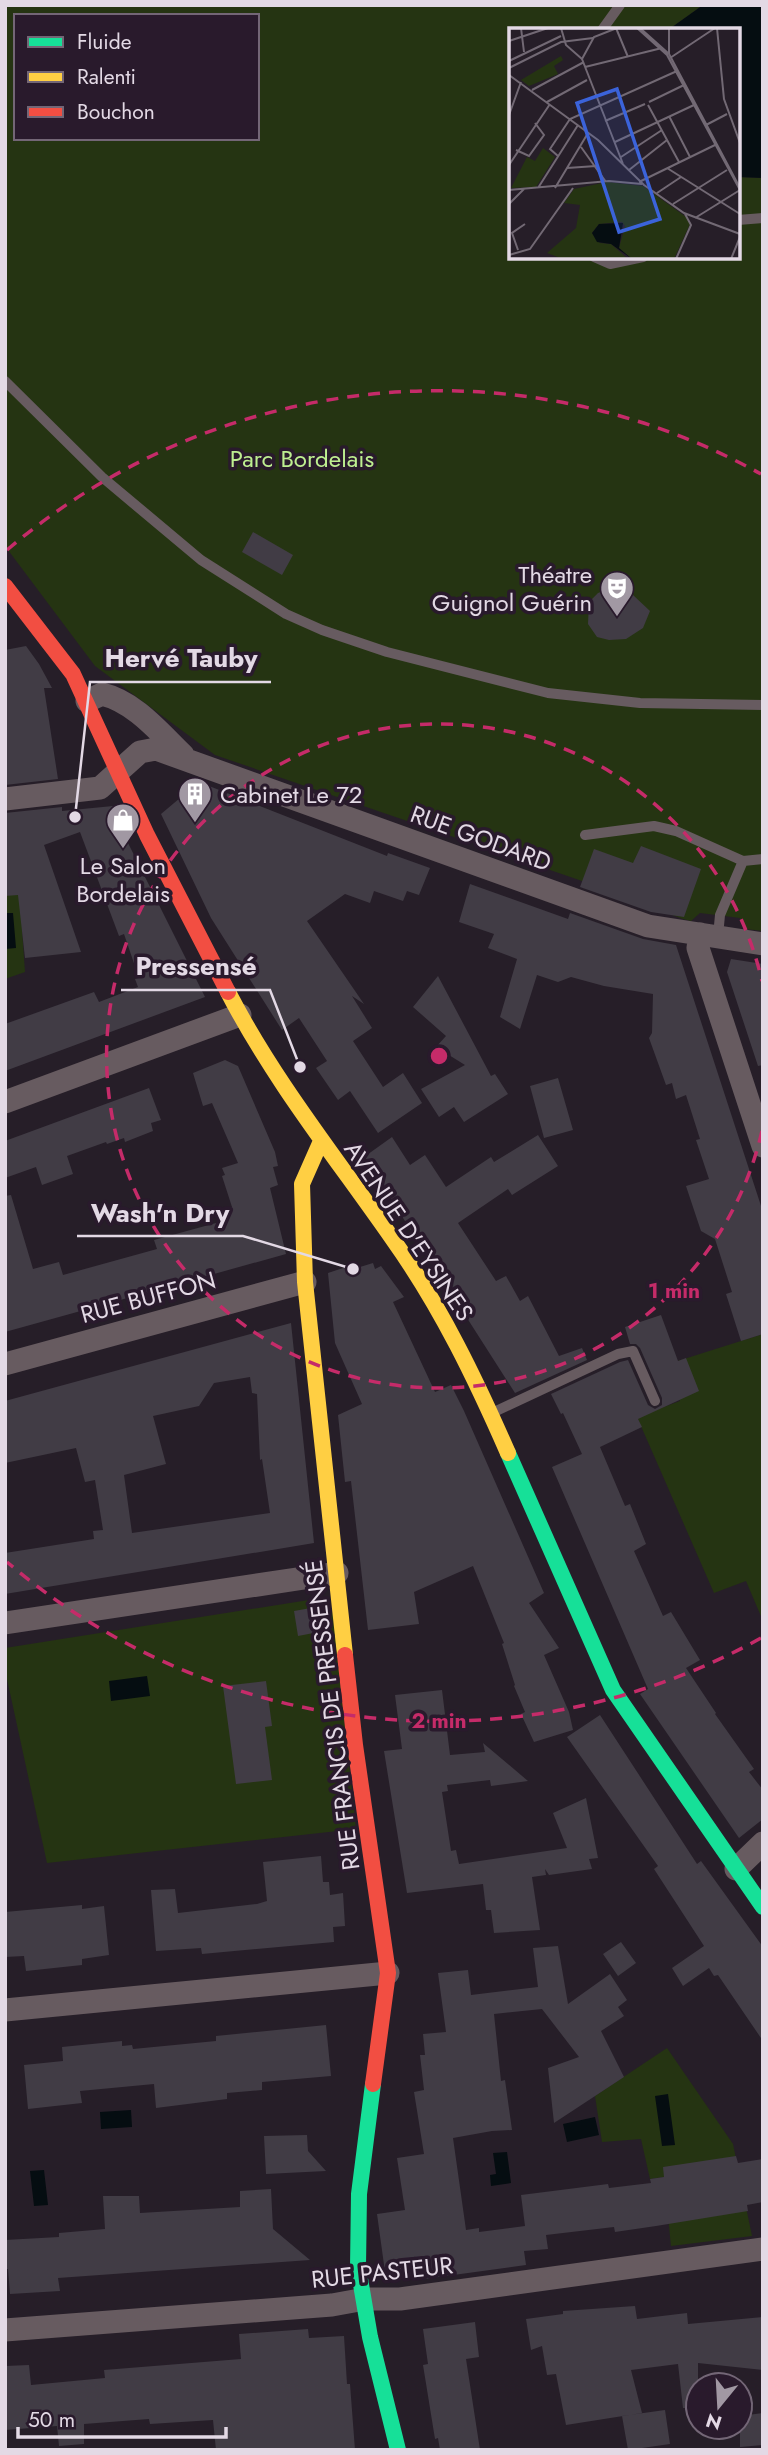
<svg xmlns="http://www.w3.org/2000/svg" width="768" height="2455" font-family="Jost,sans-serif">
<rect width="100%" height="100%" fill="#261e28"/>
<path fill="#253412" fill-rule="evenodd" d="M5 5H703L668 30H511V257H738V177L763 178V931L746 929 740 918 700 913 691 921 683 919 582 881 215 755 95 666 5 546ZM16 16H257V138H16Z
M5 817 26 894 22 930 25 972 5 979Z
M763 1334V1621L746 1581 714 1593 637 1417 680 1401 665 1365Z
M315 1599 333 1614 356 1829 47 1863 5 1670V1648Z
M667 2048 733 2144 752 2236 671 2246 664 2177 650 2179 641 2139 602 2142 595 2096Z"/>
<path fill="#050d11" d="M703 5H763V178L738 177V30H668Z
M5 913H13L16 948 5 949Z
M147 1676 150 1696 111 1701 109 1681Z
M668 2094 675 2145 662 2146 655 2096Z
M131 2110 132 2127 101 2129 100 2112Z
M595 2117 599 2135 567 2142 563 2124Z
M507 2152 511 2183 491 2186 490 2175 496 2174 493 2153Z
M44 2170 48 2205 34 2206 30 2171Z"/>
<path fill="#413c45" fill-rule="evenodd" d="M253 532 293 555 282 575 242 552Z
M611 588H620L633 595 650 611 643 628 626 639 609 640 597 637 588 624 589 602 598 593Z
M26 646 39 664 52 688H44L58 779 5 785V650Z
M199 782 387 856 388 853 430 868 419 895 407 891 403 901 374 891 370 903 345 894 307 921 364 1004 352 996 372 1028 353 1041 383 1087 403 1073 422 1103 378 1133 350 1091 338 1100 316 1068 327 1061 299 1018 282 1030 211 918 161 814Z
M113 806 119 818 116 819 205 997 5 1071V1024L94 992 99 1002 138 987 135 979 139 978 124 934 119 936 80 832 44 845 81 952 25 958 18 895 5 896V813L62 807V811Z
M641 846 701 869 684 917 651 912 580 887 594 849 633 863Z
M470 884 568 919 570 913 643 939 676 945 763 1212V1334L741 1341 726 1294 732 1292 715 1239 701 1231 686 1186 709 1179 696 1140 700 1139 686 1095 676 1099 672 1083 666 1085 649 1038 652 1033 653 994 604 986 571 977 558 982 537 975 520 1029 500 1017 517 959 488 948 494 934 459 922Z
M731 959 763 964V1065L758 1066 727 972Z
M438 976 491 1076 495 1074 508 1094 464 1122 454 1107 439 1117 421 1089 465 1065 436 1047 446 1036 413 1007Z
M225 1060 238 1066 275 1152 278 1166 273 1167 278 1185 270 1188 286 1254 5 1332V1196L11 1195 33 1269 59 1262 63 1275 157 1249 154 1240 227 1220 225 1209 232 1207 222 1176 225 1175 222 1168 238 1163 212 1103 203 1106 193 1073Z
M558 1078 573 1130 544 1138 530 1086Z
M149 1088 161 1120 151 1123 153 1131 125 1142 124 1138 107 1144 106 1142 67 1156 73 1174 42 1185 36 1167 5 1178V1141Z
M538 1135 558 1166 512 1195 508 1189 458 1223 496 1281 506 1276 520 1301 528 1296 559 1356 582 1348 587 1360 515 1393 364 1157 392 1137 410 1165 425 1155 446 1187 491 1157 494 1162Z
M358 1263 360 1267 373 1263 375 1269 381 1266 404 1297 393 1302 435 1392 451 1385 464 1411 544 1593 529 1603 559 1648 544 1655 569 1712 573 1730 534 1742 521 1714 525 1712 514 1686 515 1685 502 1644 504 1643 473 1566 414 1592 419 1624 368 1630 351 1481 345 1482 338 1415 362 1404 335 1343 328 1273Z
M661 1315 678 1361 686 1358 699 1391 638 1419 642 1427 600 1447 625 1506 630 1504 646 1544 634 1551 663 1616 671 1612 700 1660 686 1668 716 1713 715 1714 754 1769 749 1772 763 1790V1819L739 1838 640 1694 648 1689 552 1467 582 1454 563 1413 561 1414 551 1394 620 1362 628 1360 648 1405 655 1409 662 1405V1398L640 1348 636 1344H630L625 1327Z
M291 1323 314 1543 5 1594V1553L94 1539 93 1531 103 1530 95 1480 85 1482 76 1448 5 1463V1401ZM250 1377 252 1393 257 1394 260 1460 262 1459 270 1513 132 1533 124 1475 166 1464 153 1416 199 1406 214 1383Z
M322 1606 324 1631 298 1636 294 1611Z
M266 1681 272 1726 265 1727 272 1780 236 1784 223 1686Z
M442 1690 450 1755 485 1752 483 1743 528 1781 491 1786 490 1780 447 1785 448 1791 442 1792 451 1851 456 1850 459 1864 567 1848 553 1813 586 1798 598 1858 589 1859 592 1869 549 1875 545 1869 546 1875 532 1877 540 1930 494 1933 491 1910H486L483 1884 407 1893 384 1751 402 1749 395 1695Z
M600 1715 697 1864 701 1861 763 1947V2041L718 1975 714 1976 709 1968 683 1986 672 1968 704 1946 654 1869 658 1866 567 1737Z
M321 1856 323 1882H329L330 1895 343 1893 345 1926 333 1927 334 1942 202 1954 201 1948 156 1951 151 1890 175 1889 178 1913 257 1904 267 1901 263 1862Z
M82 1905V1909L104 1906 109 1955 82 1959V1965L26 1971 24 1956 5 1957V1912Z
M621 1942 636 1963 618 1976 603 1954Z
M558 1946 568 2004 610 1974 627 2000 618 2007 624 2016 601 2031 624 2077 554 2123 548 2068 579 2057 542 2009 494 2014 501 2081 505 2080 512 2130 492 2131 453 2138 466 2230 479 2228V2232L525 2226 521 2195 608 2184 609 2188 651 2183 650 2179 664 2177 663 2167 736 2156 738 2163 763 2159V2202L747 2205 748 2211 656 2226 615 2232 614 2227 546 2235 548 2249 524 2251 526 2265 424 2279 423 2275 392 2278 385 2272 377 2214 405 2210 397 2158 424 2154 414 2092 424 2090 420 2055H425L423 2034 446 2032 438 1973 468 1970 471 1995 538 1987 533 1948Z
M326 2025 331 2076 262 2082V2090L227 2093V2099L156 2108 154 2084 80 2091 82 2103 28 2109 24 2065 63 2061 62 2047 122 2041V2046L132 2045 133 2049 216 2041V2036Z
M307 2135 308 2151 326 2171 266 2174 264 2136Z
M271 2189 273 2229 310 2260 58 2278 60 2291 10 2294 8 2269H5V2240L59 2237V2233L105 2229 103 2196H139L140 2213 240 2207V2191Z
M635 2306 637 2319 687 2313 688 2324 763 2317V2370L698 2363V2408H683L678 2364 631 2370 642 2413 566 2425 556 2374 547 2375 542 2346 531 2350 526 2319 563 2314V2311Z
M475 2322 479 2357 466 2359 480 2450H440L438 2438 435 2439 423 2365 428 2364 423 2329Z
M308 2329 309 2338 344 2336 347 2384H350L355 2450H216L213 2420 150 2424 149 2419 84 2424V2444L59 2446 57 2426 5 2430V2366L29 2365 31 2385 105 2378 104 2370 241 2359 239 2334Z
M665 2410 670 2444 628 2450 622 2416Z
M763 2413V2445L740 2447V2416Z"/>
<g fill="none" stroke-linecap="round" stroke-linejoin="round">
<path stroke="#675b60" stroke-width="10" d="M602 30 620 5
M738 220 763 218
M594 257 610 264 643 257
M5 381 102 477 201 560 286 614 322 630 387 652 548 693 640 703 763 705
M585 835 654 826 676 831 743 861 720 915 718 936
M743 861 763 859
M494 1412 618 1354 633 1351 655 1401"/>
<path stroke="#675b60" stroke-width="23" d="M87 701 102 694C135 702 159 732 183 755
M5 799 100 788 140 752 156 749 648 926 763 944
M700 934 698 948 763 1146
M5 1102 240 1015
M5 1364 305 1282
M5 1623 337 1573
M736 1869 763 1843
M5 2010 388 1973
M5 2330 332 2305 365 2299H400L763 2249"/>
<path stroke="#16e098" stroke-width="16" d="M508 1453 613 1690 763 1907
M373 2084 359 2194 358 2267 370 2337 398 2450"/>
<path stroke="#ffcf43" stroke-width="16" d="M228 992C274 1081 337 1159 394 1241 441 1307 476 1380 508 1453
M321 1141 302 1184 305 1282 345 1655"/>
<path stroke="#f24e42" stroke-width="16" d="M5 586 73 674 147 835 228 992
M345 1655 355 1745 388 1973 373 2084"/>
</g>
<g fill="none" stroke="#c52b69" stroke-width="3.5" stroke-dasharray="12 9">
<path d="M762 1131A332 332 0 1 1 762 981"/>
<path d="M761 1638A665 665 0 0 1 7 1562M7 550A665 665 0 0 1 761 474"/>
</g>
<defs>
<g id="theatre-pin" transform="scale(1.75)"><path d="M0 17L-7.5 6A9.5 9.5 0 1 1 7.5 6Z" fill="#a198a3" stroke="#291a2c"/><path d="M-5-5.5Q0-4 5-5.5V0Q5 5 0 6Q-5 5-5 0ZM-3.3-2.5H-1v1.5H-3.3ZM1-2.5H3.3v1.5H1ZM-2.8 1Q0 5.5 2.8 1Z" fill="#fff"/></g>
<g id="building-pin" transform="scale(1.75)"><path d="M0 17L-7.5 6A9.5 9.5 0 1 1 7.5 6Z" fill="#a198a3" stroke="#291a2c"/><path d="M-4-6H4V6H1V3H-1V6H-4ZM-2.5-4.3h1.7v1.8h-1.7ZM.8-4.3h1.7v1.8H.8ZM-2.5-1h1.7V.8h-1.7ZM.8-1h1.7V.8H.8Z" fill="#fff"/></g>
<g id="shop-pin" transform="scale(1.75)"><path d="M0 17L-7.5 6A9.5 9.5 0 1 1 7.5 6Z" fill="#a198a3" stroke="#291a2c"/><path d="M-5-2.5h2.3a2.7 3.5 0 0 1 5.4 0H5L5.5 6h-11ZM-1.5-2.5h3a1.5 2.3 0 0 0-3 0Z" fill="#fff"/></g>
</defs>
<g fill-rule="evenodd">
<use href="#theatre-pin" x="617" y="588"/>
<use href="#building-pin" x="195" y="794"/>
<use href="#shop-pin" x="123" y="820"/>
</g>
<g text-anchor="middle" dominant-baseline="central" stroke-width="7" stroke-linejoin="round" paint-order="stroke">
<g font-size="24" fill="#beef90" stroke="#291a2c">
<text x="302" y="458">Parc Bordelais</text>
</g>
<g font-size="24" fill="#e3d9e5" stroke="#291a2c" text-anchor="end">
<text x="592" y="574">Théatre<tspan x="592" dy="28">Guignol Guérin</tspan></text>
<text x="220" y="794" text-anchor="start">Cabinet Le 72</text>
<text x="123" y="865" text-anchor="middle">Le Salon<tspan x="123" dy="28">Bordelais</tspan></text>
</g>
<g font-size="24" fill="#e3d9e5" stroke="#291a2c">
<text transform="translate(481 838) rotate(20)">RUE GODARD</text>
<text transform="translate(409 1231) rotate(56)">AVENUE D'EYSINES</text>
<text transform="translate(148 1297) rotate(-15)">RUE BUFFON</text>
<text transform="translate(332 1715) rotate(-97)">RUE FRANCIS DE PRESSENSÉ</text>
<text transform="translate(382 2272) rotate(-6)">RUE PASTEUR</text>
</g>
</g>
<g transform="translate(509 28)">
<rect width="231" height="231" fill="#261e28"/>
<path d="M52 28 54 32 45 38 49 46 20 58 12 52ZM34 120 46 129 27 159 2 160 18 129 26 133ZM98 154 134 158 177 189 181 196 165 231H123L110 220 116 198 113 194 90 196 83 205 91 215 102 216 119 231H54L38 225 67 200 71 177 55 175 65 161Z" fill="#253412"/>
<path d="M114 195 110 220 123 231 102 216 88 214 83 205 90 196Z" fill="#050d11"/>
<path fill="none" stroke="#726974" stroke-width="2" d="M12 0 15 24M52 0 57 17 73 31M107 0 119 29M128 0 158 27 231 162M131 0 160 26 231 160M160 0V26M208 0 215 71 231 115M0 13 39 0M161 30 206 0M73 31 114 136M73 31 85 9 108 0M0 33 52 8M76 39 153 20M0 40 52 14 84 10M0 47 89 112 135 157 175 185 231 206M23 62 75 34M38 74 78 52M140 74 175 57M139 77 170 134M0 87 12 54M160 88 181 129M96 93 136 76M197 97 218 86M106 114 185 77M72 119 97 154M7 122 20 128 35 107 26 95M49 128 41 121 61 91 168 43M112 129 153 102M0 137 41 76M58 140 87 138M158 140 231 186M120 142 158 112M130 154 206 117M29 160 69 97M46 160 79 105M0 162 100 153 133 156M148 165 172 149M0 176 15 161M164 176 218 142M186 190 231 162M9 222 3 205 16 196M0 227 21 221 64 160M167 231 182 197 176 186M222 231 231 209"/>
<path fill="#3b63da" fill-opacity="0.15" stroke="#3b63da" stroke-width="3.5" d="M108 61 151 191 110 204 68 75Z"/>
<rect width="231" height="231" fill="none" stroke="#e3d9e5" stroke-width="3.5"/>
</g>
<circle cx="439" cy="1056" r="10" fill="#c52b69" stroke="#291a2c" stroke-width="3.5"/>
<g font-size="21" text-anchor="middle" font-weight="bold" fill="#c52b69" stroke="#291a2c" stroke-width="7" stroke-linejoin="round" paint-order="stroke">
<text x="674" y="1298">1 min</text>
<text x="439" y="1728">2 min</text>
</g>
<path fill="none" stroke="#e3d9e5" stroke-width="2.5" d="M75 817L90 682H271M300 1067L270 990H121M353 1269L243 1236H77"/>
<g fill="#e3d9e5" stroke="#291a2c" stroke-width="2.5">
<circle cx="75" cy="817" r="7"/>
<circle cx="300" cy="1067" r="7"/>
<circle cx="353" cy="1269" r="7"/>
</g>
<g font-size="26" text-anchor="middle" font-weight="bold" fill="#e3d9e5" stroke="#291a2c" stroke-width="7" stroke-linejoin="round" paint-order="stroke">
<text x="181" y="667">Hervé Tauby</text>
<text x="196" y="975">Pressensé</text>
<text x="160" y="1222">Wash'n Dry</text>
</g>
<rect width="768" height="2455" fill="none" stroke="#e3d9e5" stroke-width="14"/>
<rect x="14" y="14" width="245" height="126" fill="#291a2c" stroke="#736676" stroke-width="2"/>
<rect x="28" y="37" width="35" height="10" fill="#16e098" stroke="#736676" stroke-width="2"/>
<text x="77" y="49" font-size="21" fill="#e3d9e5">Fluide</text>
<rect x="28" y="72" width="35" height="10" fill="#ffcf43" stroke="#736676" stroke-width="2"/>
<text x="77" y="84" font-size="21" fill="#e3d9e5">Ralenti</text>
<rect x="28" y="107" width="35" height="10" fill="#f24e42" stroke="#736676" stroke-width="2"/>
<text x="77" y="119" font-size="21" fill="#e3d9e5">Bouchon</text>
<g transform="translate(719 2406) rotate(198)"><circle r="33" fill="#291a2c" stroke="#736676" stroke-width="2"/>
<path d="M0-5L12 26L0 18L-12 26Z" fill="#a198a3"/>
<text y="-10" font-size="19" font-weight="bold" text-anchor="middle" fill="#e3d9e5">N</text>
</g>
<path d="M18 2427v10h208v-10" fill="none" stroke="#e3d9e5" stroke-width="3.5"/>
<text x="28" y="2427" font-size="21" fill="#e3d9e5" stroke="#291a2c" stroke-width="5" paint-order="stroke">50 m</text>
</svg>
